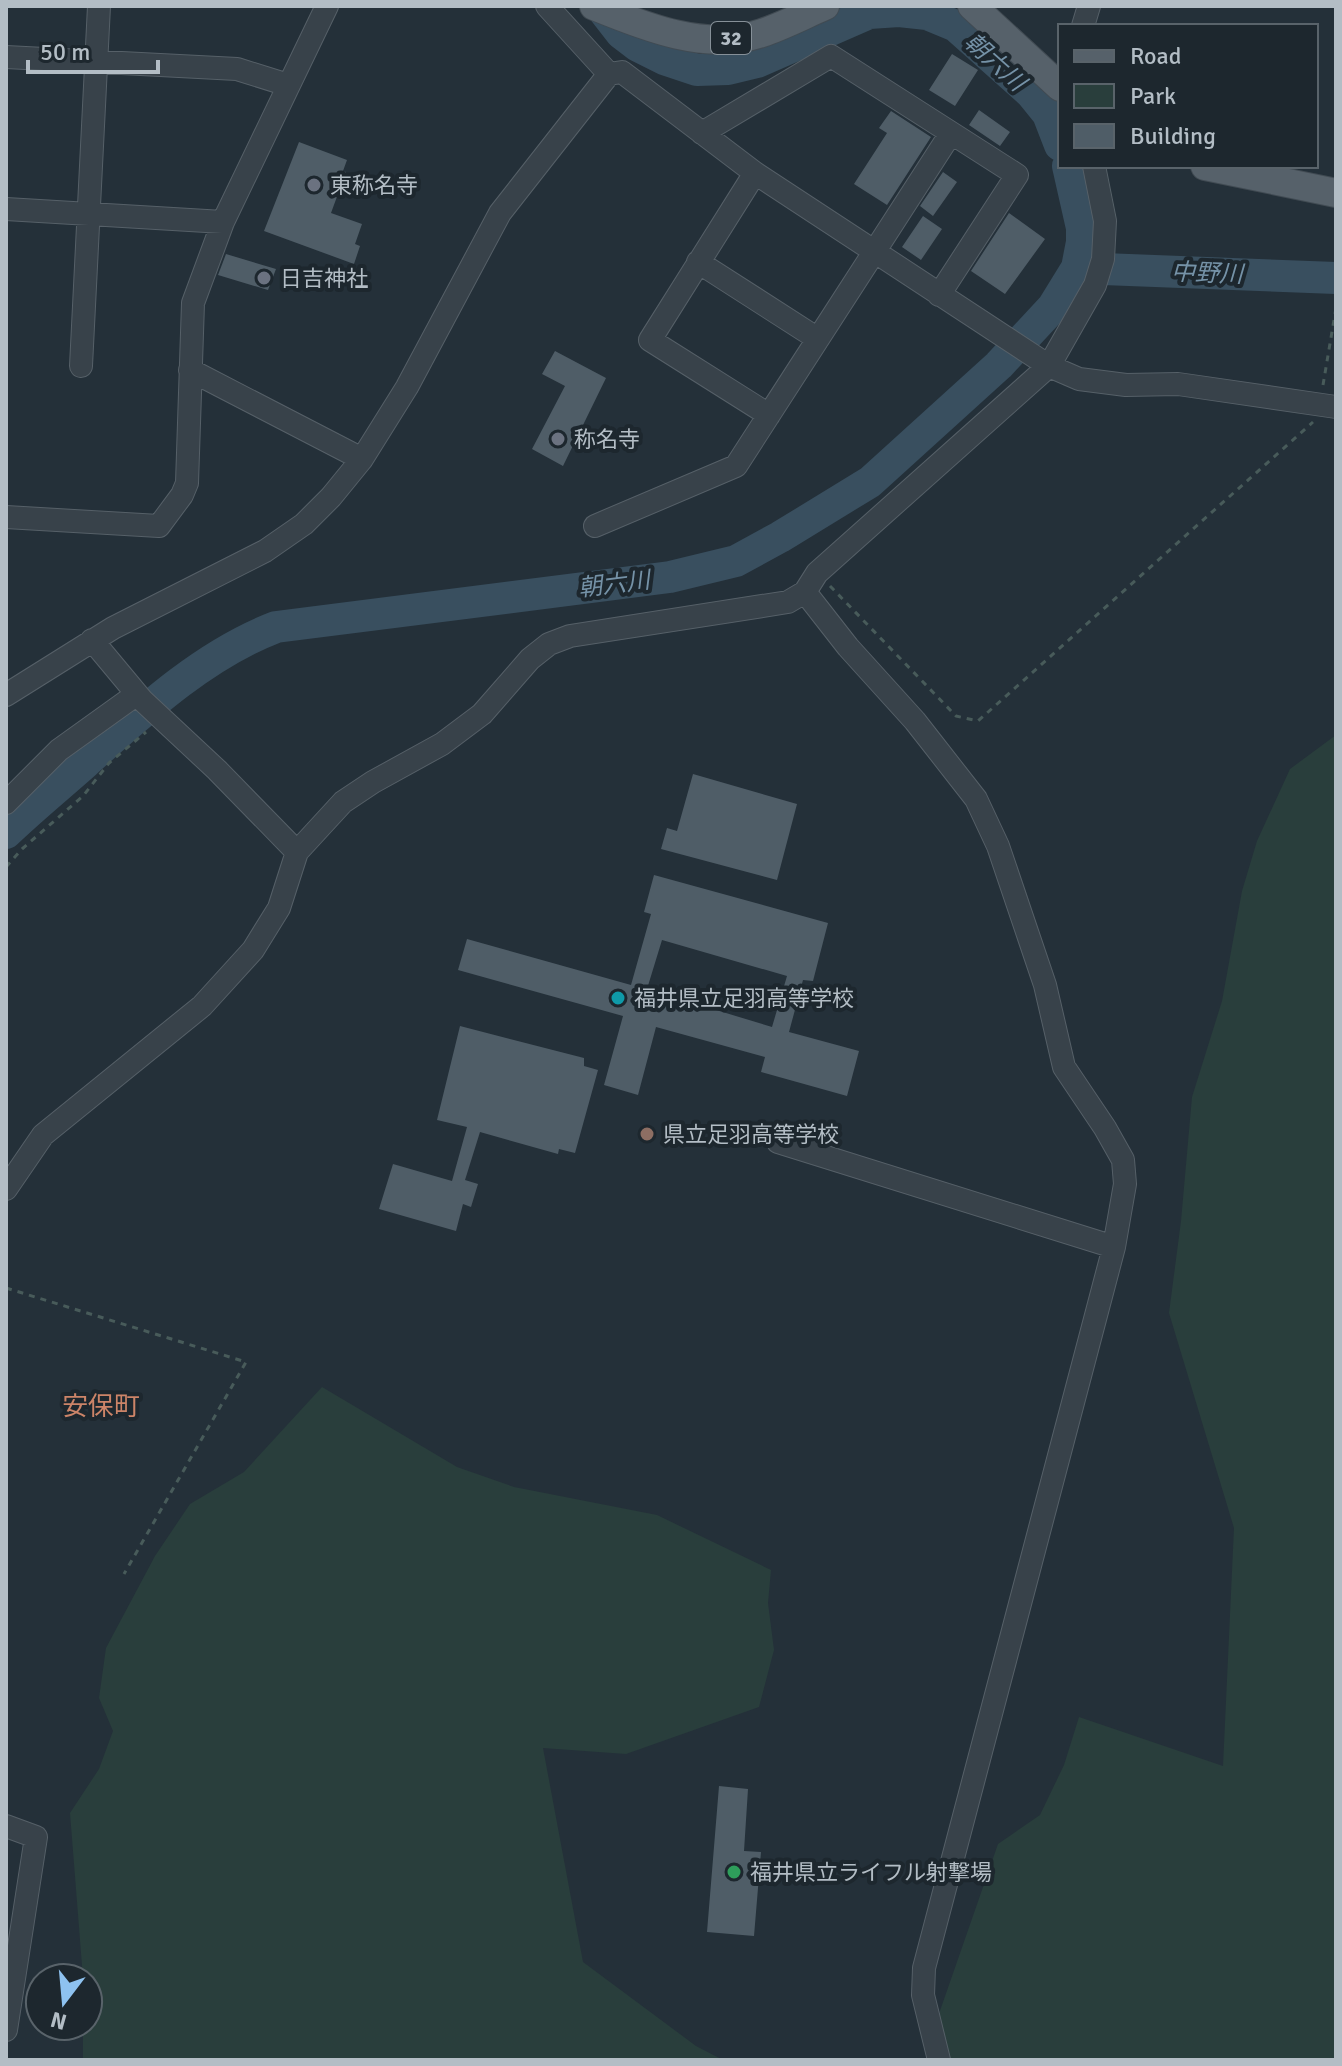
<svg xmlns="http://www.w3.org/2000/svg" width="1342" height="2066" font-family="Signika,'Noto Sans JP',sans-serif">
<rect width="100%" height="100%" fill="#243039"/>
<path fill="#293e3c" d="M1336 735V2060H929L934 2028 998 1844 1040 1815 1064 1765 1079 1717 1223 1766 1234 1528 1169 1313 1181 1221 1192 1097 1222 1001 1242 891 1257 841 1290 769Z
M322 1387 457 1467 514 1487 657 1515 771 1570 768 1603 774 1650 759 1707 626 1754 543 1748 583 1962 696 2046 723 2060H83V2026H88V1978H83L70 1813 99 1769 113 1731 99 1698 106 1648 155 1556 190 1504 244 1472Z"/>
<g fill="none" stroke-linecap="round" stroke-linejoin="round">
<path stroke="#394f5f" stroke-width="32" d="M600 6 621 33 638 46 664 59 697 70 728 69 757 62 869 13 899 11 927 14 956 26 1031 93 1048 114 1060 145
M1077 268 1336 278
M6 833C31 809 58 787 85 763 142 712 203 655 276 627L670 577 736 561 780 537 870 482 999 365 1053 307 1077 268 1082 242V228L1068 166"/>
</g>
<path fill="#4f5d67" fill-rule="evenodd" d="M952 54 978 70 955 106 929 90Z
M979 110 1010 132 1000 146 969 125Z
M891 111 931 137 887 205 854 184 887 133 879 128Z
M299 142 347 160 343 171 346 172 331 213 362 224 355 244 360 246 354 264 264 231Z
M943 172 957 182 933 216 920 206Z
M1009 213 1045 239 1005 294 971 271Z
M923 216 942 229 921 260 902 247Z
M226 254 276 269 268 290 218 275Z
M555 351 606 378 563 466 532 449 565 386 542 374Z
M693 774 797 804 777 880 661 849 667 828 677 831Z
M654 875 828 923 813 981 803 980 789 1032 859 1051 847 1096 761 1072 765 1057 656 1027 638 1095 604 1085 623 1016 458 970 467 939 631 985 651 914 644 912ZM662 940 787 976 772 1027 647 989Z
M460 1026 584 1058V1066L598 1070 575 1153 559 1149 558 1154 480 1132 465 1180 478 1184 471 1207 463 1204 456 1231 379 1209 393 1164 452 1181 467 1127 437 1120Z
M719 1786 748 1789 744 1851 761 1852 754 1936 707 1932Z"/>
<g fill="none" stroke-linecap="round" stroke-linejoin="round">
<g stroke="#566068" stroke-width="24">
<path id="minor" d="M547 6 609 74
M1083 26 1089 6
M6 57 237 69 288 85
M702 133 831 56 1017 175 939 295
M755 173 650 340 769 415
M6 209 223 222
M698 262 818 339
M81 366 99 6
M190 370 362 459
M6 517 159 526 182 495 187 483 193 303 223 222 327 6
M595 526 736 466 951 133
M805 592 848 647 915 721 976 799 998 846 1045 985 1064 1067 1105 1128 1123 1160 1125 1184 1114 1247 924 1968 923 1995 939 2060
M92 640 142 700 217 770 297 852
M6 695 113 628 265 551 304 524 331 497 362 459 407 387 500 213 609 74 622 72 755 173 1049 366 1079 379 1126 385 1178 384 1336 407
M6 803 59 750 137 694
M778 1142 1114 1247
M6 1189 43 1135 202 1006 253 950 279 908 297 852 343 802 373 782 442 744 482 714 530 659 549 644 570 636 788 602 805 592 817 573 1049 366 1095 285 1103 259 1105 221 1094 166
M6 1826 36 1837 6 2030"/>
</g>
<g stroke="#414b53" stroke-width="30">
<path id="major" d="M594 6C645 27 707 52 762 33 783 26 804 15 825 6
M972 6 1060 87
M1205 166 1336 193"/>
</g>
<path stroke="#485b5a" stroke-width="3" stroke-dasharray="6 6" stroke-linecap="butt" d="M1323 385 1336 308
M830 586 956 716 978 721 1313 422
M6 867 22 849 83 796 109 763 146 732
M6 1288 246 1362 124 1574"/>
<use href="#minor" stroke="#38424a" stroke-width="22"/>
<use href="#major" stroke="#56616a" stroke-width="28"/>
</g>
<g fill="#6b7280" stroke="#1d272e" stroke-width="3">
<circle cx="314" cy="185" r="8"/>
<circle cx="264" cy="278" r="8"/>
<circle cx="558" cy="439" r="8"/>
</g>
<circle fill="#0f9aa8" stroke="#1d272e" stroke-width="3" cx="618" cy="998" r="8"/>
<circle fill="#8d6e63" stroke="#1d272e" stroke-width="3" cx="647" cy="1134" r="8"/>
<circle fill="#2e9e5b" stroke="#1d272e" stroke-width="3" cx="734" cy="1872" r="8"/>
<g text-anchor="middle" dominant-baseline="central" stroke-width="8" stroke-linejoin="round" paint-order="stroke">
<rect fill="#1d272e" stroke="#869098" stroke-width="2" x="711" y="22" width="40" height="32" rx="6"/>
<g font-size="20" font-weight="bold" fill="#b3bdc5">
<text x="731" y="38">32</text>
</g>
<g font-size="22" fill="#b3bdc5" stroke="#1d272e" text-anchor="start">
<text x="330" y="185">東称名寺</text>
<text x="280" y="278">日吉神社</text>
<text x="574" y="439">称名寺</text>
<text x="634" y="998">福井県立足羽高等学校</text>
<text x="663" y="1134">県立足羽高等学校</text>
<text x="750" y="1872">福井県立ライフル射撃場</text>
</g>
<g font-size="24" font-style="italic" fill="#7592a7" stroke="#1d272e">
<text transform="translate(995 62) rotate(42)">朝六川</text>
<text transform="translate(1207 273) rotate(2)">中野川</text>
<text transform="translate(614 584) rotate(-7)">朝六川</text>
</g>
<g font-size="26" fill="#cc8468" stroke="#1d272e">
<text x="101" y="1407">安保町</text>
</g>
</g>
<rect width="1342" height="2066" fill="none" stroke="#b3bdc5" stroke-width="16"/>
<rect x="1058" y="24" width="260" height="144" fill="#1d272e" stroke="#59636a" stroke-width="2"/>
<rect x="1074" y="50" width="40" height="12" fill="#56616a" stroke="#59636a" stroke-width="2"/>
<text x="1130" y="64" font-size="24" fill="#b3bdc5">Road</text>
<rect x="1074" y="84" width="40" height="24" fill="#293e3c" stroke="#59636a" stroke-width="2"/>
<text x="1130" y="104" font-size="24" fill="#b3bdc5">Park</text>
<rect x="1074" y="124" width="40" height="24" fill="#4f5d67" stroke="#59636a" stroke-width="2"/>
<text x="1130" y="144" font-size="24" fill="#b3bdc5">Building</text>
<g transform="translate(64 2002) rotate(196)"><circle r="38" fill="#1d272e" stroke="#59636a" stroke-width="2"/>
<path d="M0-6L14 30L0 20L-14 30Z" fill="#8ec2f0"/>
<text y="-12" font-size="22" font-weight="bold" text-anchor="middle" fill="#b3bdc5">N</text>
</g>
<path d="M28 60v12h130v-12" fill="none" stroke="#b3bdc5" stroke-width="4"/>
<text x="40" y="60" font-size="24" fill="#b3bdc5" stroke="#1d272e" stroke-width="6" paint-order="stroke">50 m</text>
</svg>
